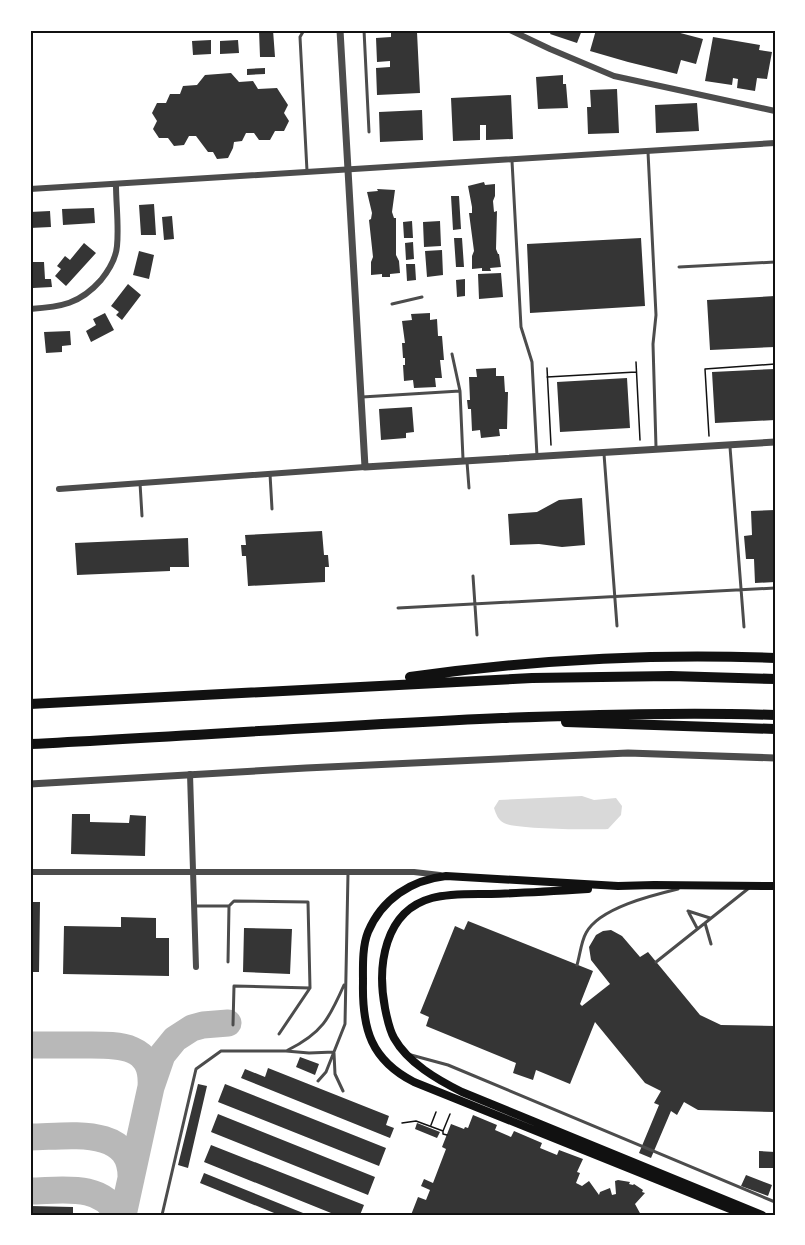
<svg xmlns="http://www.w3.org/2000/svg" width="805" height="1245" font-family="'Golos Text',sans-serif">
<rect width="100%" height="100%" fill="#fff"/>
<path fill="#d9d9d9" d="M582 796 594 800 616 798 622 806 621 815 608 829C592 830 514 829 504 823 498 820 496 814 494 808L499 800Z"/>
<g fill="none" stroke-linecap="round" stroke-linejoin="round">
<path stroke="#b8b8b8" stroke-width="27" d="M30 1045C48 1045 65 1045 83 1045 115 1045 154 1042 151 1087
M30 1137C66 1137 133 1124 131 1179
M30 1191C59 1191 103 1182 117 1215
M123 1215 151 1087 162 1055 175 1039 192 1028 203 1025 228 1023"/>
</g>
<path fill="#353535" d="M259 30H273L275 57H260Z
M552 30H582L577 43 550 34Z
M596 30H669L703 39 696 64 681 60 677 74 628 62 590 51Z
M417 32 420 93 377 95 376 68 390 67V61L377 62 376 38 391 37V33Z
M713 37 760 45 759 50 772 52 767 79 757 78 755 91 737 88 738 79 733 78 732 85 705 81Z
M211 40V54L193 55 192 41Z
M238 40 239 53 220 54V41Z
M265 68V74L247 75V69Z
M231 73 239 82 253 81 258 89 277 88 288 105 284 113 289 121 284 131H275L270 140H259L254 133H246L242 141 234 142 233 148 228 158 217 159 213 152H208L196 136H189L184 145 174 146 168 138H159L153 129 157 121 152 113 157 103H166L170 94H180L183 86 197 85 205 75Z
M563 75V84H566L568 108 538 109 536 77Z
M617 89 619 133 588 134 587 107H591L590 90Z
M511 95 513 139 486 140V125H480V140L453 141 451 98Z
M697 103 699 131 656 133 655 105Z
M422 110 423 140 380 142 379 112Z
M484 182 485 185 495 184V196L493 201 494 212 497 211 496 249 498 254H499L501 267 490 268 491 271H482V268L472 269V256L474 251 469 213H472V207L468 186Z
M377 189 395 190 392 212 394 218H396V255L399 261 400 273 390 274V277H382V274L371 275V262L373 257 369 220 371 219 372 213 367 192 378 191Z
M451 196H459L461 229 453 230Z
M154 204 156 235H141L139 205Z
M94 208 95 223 63 225 62 209Z
M50 211 51 227 30 228V212Z
M172 216 174 239 164 240 162 217Z
M412 221 413 238H404L403 222Z
M440 221 441 246 424 247 423 222Z
M454 238H462L464 267H456Z
M641 238 645 306 530 313 527 244Z
M413 242 414 259 406 260 405 243Z
M84 243 96 253 66 286 55 276 61 269 57 266 65 256 70 260Z
M442 250 443 275 427 277 425 251Z
M139 251 154 255 149 279 133 275Z
M30 262H44L45 279H51L52 287 33 288V281H30Z
M406 264H415L416 280 407 281Z
M501 273 503 297 479 299 478 274Z
M465 279V296L457 297 456 280Z
M128 284 141 295 122 320 116 315 119 312 111 306Z
M775 296V347L710 350 707 300Z
M105 313 114 330 91 342 86 331 96 325 93 319Z
M430 313V320L437 319 438 336H442L444 360H440L442 378H435L436 387 414 388 413 380 404 381 403 365H405V358H403L402 343H405L402 321 412 320 411 314Z
M70 331 71 345 62 346V352L46 353 44 332Z
M496 368V376H504L505 392H508L507 429H499L500 436 481 438 480 430 472 431 471 409H468L467 400H470L469 377H477L476 369Z
M775 369V420L715 423 712 372Z
M627 378 630 428 560 432 557 382Z
M412 407 414 432 406 433V438L381 440 379 409Z
M582 498 585 545 562 547 539 544 510 545 508 514 537 512 559 500Z
M775 510V582L755 583 754 559H746L744 536 752 535 751 511Z
M322 531 324 555H328L329 567H325V582L248 586 246 556H242L241 545H246L245 535Z
M188 538 189 567H170V571L77 575 75 543Z
M72 814H90V822L129 823 130 815 146 816 145 856 71 854Z
M30 902H40L39 972H30Z
M121 917 156 918V938H169V976L63 974 64 926 121 927Z
M468 921 593 971 580 1004 582 1006 610 984 591 960 589 947 596 935 603 931 611 930 622 936 640 957 648 952 700 1015 721 1025 775 1026V1112L698 1110 684 1102 677 1115 671 1111 651 1158 639 1153 659 1105 654 1103 661 1091 645 1083 595 1022 570 1084 536 1070 533 1080 513 1073 516 1063 426 1026 429 1017 420 1013 455 926 464 930Z
M244 928 292 929 290 974 243 972Z
M300 1057 319 1064 315 1075 296 1067Z
M268 1068 389 1116 386 1125 394 1128 390 1138 241 1078 245 1069 265 1077Z
M198 1084 207 1086 188 1168 178 1165Z
M225 1084 386 1148 379 1166 218 1102Z
M218 1114 375 1177 368 1195 211 1132Z
M473 1115 497 1125 495 1130 511 1137 514 1131 542 1143 540 1148 557 1155 559 1150 583 1159 577 1172 580 1173 576 1183 582 1186 589 1181 599 1195 600 1192 610 1188 612 1195 616 1194 615 1181 618 1180 630 1182 629 1184 633 1185 634 1184 643 1190 642 1192 645 1193 635 1204 641 1215H411L418 1197 426 1200 430 1190 421 1186 424 1179 433 1183 446 1149 442 1147 451 1124 464 1129 465 1127 468 1128Z
M417 1123 440 1132 437 1138 415 1129Z
M211 1145 364 1205 360 1215H336L204 1162Z
M759 1151 775 1152V1168H759Z
M204 1173 308 1215H279L200 1183Z
M746 1175 772 1185 768 1196 741 1186Z
M30 1206 73 1207V1215H30Z"/>
<g fill="none" stroke-linecap="round" stroke-linejoin="round">
<path stroke="#111" stroke-width="1.5" d="M636 362 640 440
M547 368 551 445
M547 377 636 372
M709 436 705 369 775 364
M402 1123 416 1121 443 1131V1134L447 1135
M431 1125 436 1112
M443 1131 450 1114"/>
<path stroke="#4c4c4c" stroke-width="3" d="M304 30 300 37 307 171
M364 30 369 132
M648 152 656 315 653 344 656 447
M512 161 521 327 532 362 537 456
M679 267 775 262
M392 304 422 297
M452 354 460 391 463 459
M362 397 460 391
M730 447 744 627
M604 454 617 626
M467 462 469 488
M270 474 272 509
M140 483 142 516
M473 576 477 635
M398 608 775 588
M194 906H229L234 901 308 902 310 988 279 1034
M688 911 710 918
M689 913 697 928
M705 923 711 944
M228 962 229 906
M656 962 749 888
M577 965C580 955 581 942 586 933 599 908 653 895 678 889
M233 1025 234 986 310 988
M288 1050C322 1033 329 1019 344 985
M334 1053 335 1074 343 1091
M411 1055 448 1065 775 1202
M318 1081 326 1072 345 1024 348 873
M162 1215 196 1069 221 1051H286L309 1053 334 1052"/>
<path stroke="#4c4c4c" stroke-width="6" d="M510 30 550 49 614 76 775 111
M30 189 775 143
M30 309C61 307 80 304 101 280 109 270 116 258 117 246 119 226 116 204 116 185
M59 489 365 467
M190 774 196 967
M30 872H414L440 875"/>
<path stroke="#4c4c4c" stroke-width="7" d="M340 30 365 467 775 442
M30 784 306 768 628 753 775 758"/>
<path stroke="#111" stroke-width="8" d="M588 889C556 891 524 893 491 894 473 894 450 893 432 898 384 911 377 966 385 1008 387 1018 389 1029 394 1038 408 1063 438 1080 462 1092L762 1215
M745 1215 414 1082C371 1060 362 1029 363 983 363 967 362 947 368 932 382 899 411 880 446 876L618 886 654 885 775 886"/>
<path stroke="#111" stroke-width="10" d="M410 677C531 660 653 653 775 658
M30 704 532 678 671 676 775 679
M566 722 775 729
M30 744C187 736 345 725 502 718 593 715 684 712 775 715"/>
</g>
<rect width="805" height="1245" fill="none" stroke="#ffffff" stroke-width="63"/>
<rect x="32" y="32" width="742" height="1182" fill="none" stroke="#111" stroke-width="2"/>
</svg>
